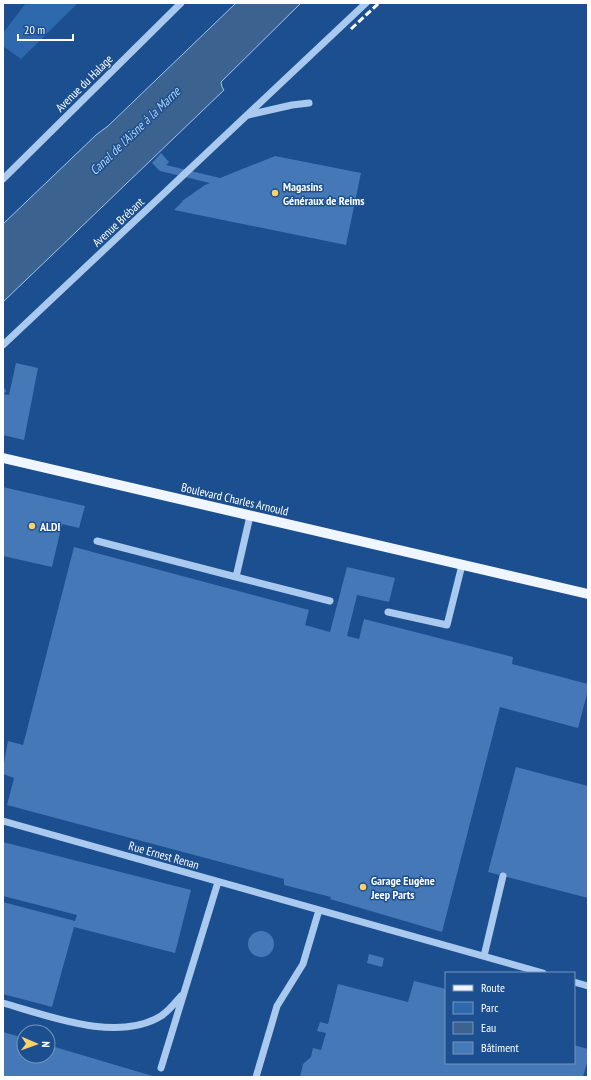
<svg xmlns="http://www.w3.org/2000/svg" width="591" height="1080" font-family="'PT Sans Narrow',sans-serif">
<rect width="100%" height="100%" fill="#1b4f8f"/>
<path fill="#2e69ad" d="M26 3H78L21 59 3 46V33Z"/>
<path fill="#3c6290" stroke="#9cc4f0" d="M236 3H301L221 82 222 87 224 90 3 302V224L96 135 108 126Z"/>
<path fill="#4478b7" d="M161 153 169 162 166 165 220 178 275 156 361 173 346 245 174 210 183 201H182L205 185 210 183 160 171 152 163Z
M16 363 38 368 24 440 3 435V387L6 390V392L3 394 9 395Z
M3 487 85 506 79 528 62 524 52 567 3 556Z
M74 547 309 610 305 625 330 632 347 567 395 578 389 602 357 595 347 636 359 639 364 619 513 657 512 664 588 684V690L578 728 500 707 442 932 330 899 331 897 284 885V879L7 805 14 778 3 774V768L8 741 23 745Z
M516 767 588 786V898L488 872Z
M3 842 191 890 175 953 74 927 52 1007 3 994V902L75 921 77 915 3 896Z
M248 944a13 13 0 1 1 26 0a13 13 0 1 1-26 0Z
M369 954 384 958 382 967 367 963Z
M414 981 446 989V1063H574V1045L588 1049V1059L583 1077H300L303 1064 311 1057 313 1048 321 1050 326 1033 317 1031 320 1022 328 1024 338 984 408 1002Z
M3 1032 24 1038V1056H48V1045L156 1077H3Z"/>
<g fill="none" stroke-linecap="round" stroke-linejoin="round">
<path stroke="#a9c9ee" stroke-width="7" d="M248 115 292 105 309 103
M3 179 181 3
M3 345 366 3
M97 541 236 577 250 516
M236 577 330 601
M388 612 447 625 462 565
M3 821 543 973
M484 956 503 876
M574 982 588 986
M3 1003C49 1016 117 1043 161 1016 169 1011 175 1003 181 996
M161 1068 218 882
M256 1077 277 1006 303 964 319 910"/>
<path stroke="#f0f6ff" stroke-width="10" d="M3 458 588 594"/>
<path stroke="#fff" stroke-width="3" stroke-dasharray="7 3" stroke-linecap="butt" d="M351 29 379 3"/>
</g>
<g fill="#ffd166" stroke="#1b4f8f" stroke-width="1.5">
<circle cx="275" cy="193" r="4"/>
<circle cx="32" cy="526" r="4"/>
<circle cx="363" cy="887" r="4"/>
</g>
<g text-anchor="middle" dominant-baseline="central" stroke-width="3" stroke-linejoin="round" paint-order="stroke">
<g font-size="12" fill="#fff" stroke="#1b4f8f">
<text transform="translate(84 83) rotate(-45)">Avenue du Halage</text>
<text transform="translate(118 222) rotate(-43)">Avenue Brébant</text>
<text transform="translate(235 499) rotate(13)">Boulevard Charles Arnould</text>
<text transform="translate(164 855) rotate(16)">Rue Ernest Renan</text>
</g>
<g font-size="12" font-weight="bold" fill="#fff" stroke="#1b4f8f" text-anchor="start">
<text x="283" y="186">Magasins<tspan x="283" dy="14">Généraux de Reims</tspan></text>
<text x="40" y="526">ALDI</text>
<text x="371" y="880">Garage Eugène<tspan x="371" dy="14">Jeep Parts</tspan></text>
</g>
<g font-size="13" font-style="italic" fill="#b5d3f5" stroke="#1b4f8f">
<text transform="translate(135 131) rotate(-44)">Canal de l'Aisne à la Marne</text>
</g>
</g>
<rect width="591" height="1080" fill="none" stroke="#ffffff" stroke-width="8"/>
<rect x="445" y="972" width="130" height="92" fill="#1b4f8f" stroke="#7695bc"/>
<rect x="453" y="985" width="20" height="6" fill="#f0f6ff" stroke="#7695bc"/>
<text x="481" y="992" font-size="12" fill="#ffffff">Route</text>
<rect x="453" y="1002" width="20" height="12" fill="#2e69ad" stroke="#7695bc"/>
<text x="481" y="1012" font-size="12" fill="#ffffff">Parc</text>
<rect x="453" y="1022" width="20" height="12" fill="#3c6290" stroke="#7695bc"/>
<text x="481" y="1032" font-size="12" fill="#ffffff">Eau</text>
<rect x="453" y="1042" width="20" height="12" fill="#4478b7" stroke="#7695bc"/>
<text x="481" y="1052" font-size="12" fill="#ffffff">Bâtiment</text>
<g transform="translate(36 1044) rotate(92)"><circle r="19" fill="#1b4f8f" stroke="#7695bc"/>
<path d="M0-3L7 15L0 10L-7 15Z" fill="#ffd166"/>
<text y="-6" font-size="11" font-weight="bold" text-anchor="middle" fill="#ffffff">N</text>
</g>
<path d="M18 34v6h55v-6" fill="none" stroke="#ffffff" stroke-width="2"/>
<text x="24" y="34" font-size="12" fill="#ffffff" stroke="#1b4f8f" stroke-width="3" paint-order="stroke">20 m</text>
</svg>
